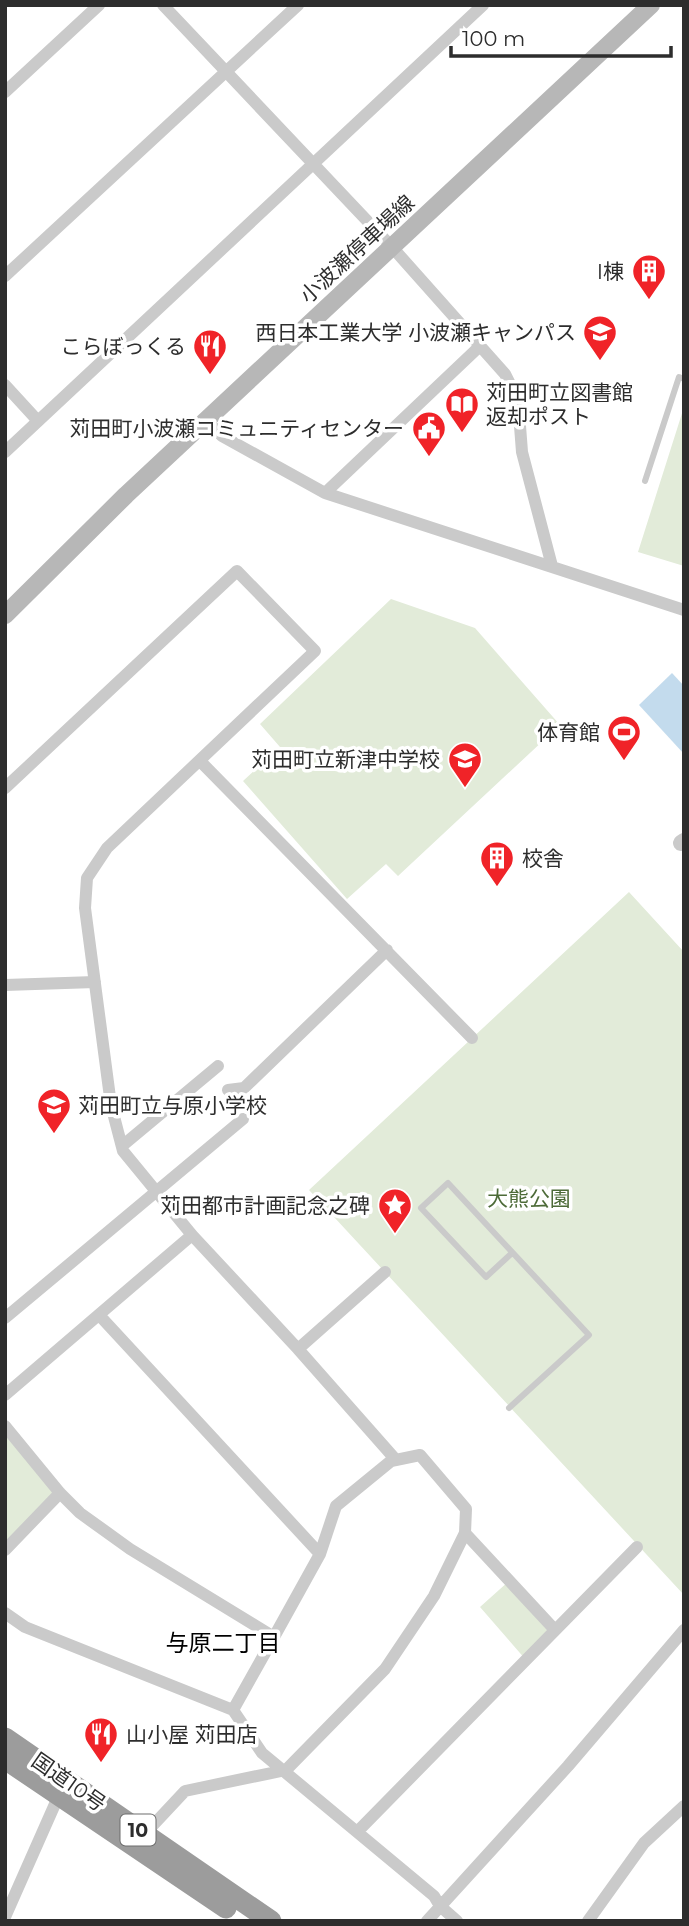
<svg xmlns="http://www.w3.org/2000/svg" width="689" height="1926" font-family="Montserrat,'Noto Sans JP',sans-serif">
<rect width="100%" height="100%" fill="#fff"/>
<path fill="#e2ebd9" d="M684 407V566L638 552Z
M391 599 475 628 560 725 398 876 386 864 347 899 243 781 280 747 260 724Z
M629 892 684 952V1595L309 1190Z
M12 1434 60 1493 5 1550V1440Z
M509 1581 555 1630 526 1660 480 1607Z"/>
<path fill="#c3dbed" d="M672 673 684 686V754L639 705Z"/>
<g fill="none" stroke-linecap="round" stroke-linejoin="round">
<path stroke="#cacaca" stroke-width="6" d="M645 481 679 377 684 379
M509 1408 589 1335 448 1183 421 1208 486 1277 512 1253"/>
<path stroke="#cacaca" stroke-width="12" d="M163 5 392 247 505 374 518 400 522 452 552 566
M5 92 99 5
M5 276 298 5
M5 385 38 421
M206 420 222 436 325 493 684 610
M5 452 483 5
M325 493 480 346
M200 761 472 1038
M5 788 237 571 315 651 107 848 87 878 85 908 111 1105 123 1151 192 1235 298 1349 396 1460
M5 985 95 982
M228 1090 244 1088 387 950
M122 1146 218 1066
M100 1316 320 1554
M5 1318 243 1119
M298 1349 385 1272
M5 1395 192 1235
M5 1426 60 1493 80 1513 130 1549 274 1637 233 1710
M5 1550 60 1493
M5 1613 25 1627 233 1710 262 1753 434 1896 440 1906 457 1921
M274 1637 320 1554 336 1506 391 1461 420 1455 466 1509 465 1533 555 1630
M358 1831 637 1547
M141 1838 185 1791 286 1770 385 1669 434 1596 465 1533
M5 1917 59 1795
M427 1921 568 1766 684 1630
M588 1921 644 1843 684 1806"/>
<path stroke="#cacaca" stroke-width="16" d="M681 843 684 841"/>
<path stroke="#b7b7b7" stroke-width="18" d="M5 615 126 495 651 5"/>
<path stroke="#9c9c9c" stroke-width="21" d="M5 1738 271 1921
M5 1759 226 1908"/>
</g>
<defs>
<g id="building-pin" transform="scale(1.75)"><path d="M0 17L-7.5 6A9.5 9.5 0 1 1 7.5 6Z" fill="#f02328" stroke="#fff"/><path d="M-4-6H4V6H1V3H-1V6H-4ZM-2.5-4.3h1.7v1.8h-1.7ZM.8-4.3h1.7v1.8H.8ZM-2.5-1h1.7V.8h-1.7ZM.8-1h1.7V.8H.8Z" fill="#fff"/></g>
<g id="university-pin" transform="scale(1.75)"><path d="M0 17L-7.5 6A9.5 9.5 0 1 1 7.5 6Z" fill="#f02328" stroke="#fff"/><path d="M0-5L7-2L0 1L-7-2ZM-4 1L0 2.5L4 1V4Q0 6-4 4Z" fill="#fff"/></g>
<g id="restaurant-pin" transform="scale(1.75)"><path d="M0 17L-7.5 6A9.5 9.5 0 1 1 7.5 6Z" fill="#f02328" stroke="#fff"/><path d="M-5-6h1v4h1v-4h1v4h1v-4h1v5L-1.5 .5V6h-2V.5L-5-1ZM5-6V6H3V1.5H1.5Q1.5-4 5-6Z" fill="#fff"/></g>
<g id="library-pin" transform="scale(1.75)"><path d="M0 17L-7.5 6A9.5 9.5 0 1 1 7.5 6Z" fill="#f02328" stroke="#fff"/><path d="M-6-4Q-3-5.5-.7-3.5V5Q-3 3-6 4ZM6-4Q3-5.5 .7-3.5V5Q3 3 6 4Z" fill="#fff"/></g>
<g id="civic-pin" transform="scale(1.75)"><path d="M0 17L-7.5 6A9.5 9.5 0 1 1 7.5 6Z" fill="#f02328" stroke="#fff"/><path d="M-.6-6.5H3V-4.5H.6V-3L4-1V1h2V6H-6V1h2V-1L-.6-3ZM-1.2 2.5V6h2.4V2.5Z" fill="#fff"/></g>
<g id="stadium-pin" transform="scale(1.75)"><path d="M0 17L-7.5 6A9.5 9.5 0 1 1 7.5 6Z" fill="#f02328" stroke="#fff"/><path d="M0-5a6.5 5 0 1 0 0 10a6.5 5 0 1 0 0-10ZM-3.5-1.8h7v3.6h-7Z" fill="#fff"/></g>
<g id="school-pin" transform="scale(1.75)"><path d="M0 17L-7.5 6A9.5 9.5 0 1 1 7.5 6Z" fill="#f02328" stroke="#fff"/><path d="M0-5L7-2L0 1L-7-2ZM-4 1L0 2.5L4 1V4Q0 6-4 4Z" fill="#fff"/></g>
<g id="sight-pin" transform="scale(1.75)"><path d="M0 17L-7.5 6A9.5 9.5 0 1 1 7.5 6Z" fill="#f02328" stroke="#fff"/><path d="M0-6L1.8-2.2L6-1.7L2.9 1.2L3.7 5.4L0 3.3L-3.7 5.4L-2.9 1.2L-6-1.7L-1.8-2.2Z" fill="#fff"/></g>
</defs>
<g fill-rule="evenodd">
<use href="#building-pin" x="649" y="271"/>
<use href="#university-pin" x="600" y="332"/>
<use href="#restaurant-pin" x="210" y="346"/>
<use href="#library-pin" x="462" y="404"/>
<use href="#civic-pin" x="429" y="428"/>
<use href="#stadium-pin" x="624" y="732"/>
<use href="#school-pin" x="465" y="759"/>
<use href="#building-pin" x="497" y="858"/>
<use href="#school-pin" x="54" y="1105"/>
<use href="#sight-pin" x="395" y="1205"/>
<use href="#restaurant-pin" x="101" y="1734"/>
</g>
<g text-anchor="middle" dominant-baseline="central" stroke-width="7" stroke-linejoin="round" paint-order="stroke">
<rect fill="#fff" stroke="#6c6c6c" stroke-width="2" x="120.5" y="1814.5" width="35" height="31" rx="5"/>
<g font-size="19" font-weight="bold" fill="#2d2d2d">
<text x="138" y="1830">10</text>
</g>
<g font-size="21" fill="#2d2d2d" stroke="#fff">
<text transform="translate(357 249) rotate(-43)">小波瀬停車場線</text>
<text transform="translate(69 1782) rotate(35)">国道10号</text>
</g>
<g font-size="21" fill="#2d2d2d" stroke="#fff" text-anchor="end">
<text x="624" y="271">I棟</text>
<text x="576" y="332">西日本工業大学 小波瀬キャンパス</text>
<text x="186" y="346">こらぼっくる</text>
<text x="486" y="392" text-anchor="start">苅田町立図書館<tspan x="486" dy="24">返却ポスト</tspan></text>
<text x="404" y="428">苅田町小波瀬コミュニティセンター</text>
<text x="600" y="732">体育館</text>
<text x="440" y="759">苅田町立新津中学校</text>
<text x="522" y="858" text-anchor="start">校舎</text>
<text x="78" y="1105" text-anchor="start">苅田町立与原小学校</text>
<text x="370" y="1205">苅田都市計画記念之碑</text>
<text x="126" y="1734" text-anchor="start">山小屋 苅田店</text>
</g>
<g font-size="21" fill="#4d6b38" stroke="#fff">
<text x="529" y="1198">大熊公園</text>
</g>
<g font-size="23" fill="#000" stroke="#fff">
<text x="223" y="1643">与原二丁目</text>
</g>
</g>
<rect width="689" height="1926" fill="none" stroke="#2d2d2d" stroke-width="14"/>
<path d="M451 46v10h220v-10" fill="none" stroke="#2d2d2d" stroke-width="3.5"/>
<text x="462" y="46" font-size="21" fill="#2d2d2d" stroke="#ffffff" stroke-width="5" paint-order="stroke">100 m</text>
</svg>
